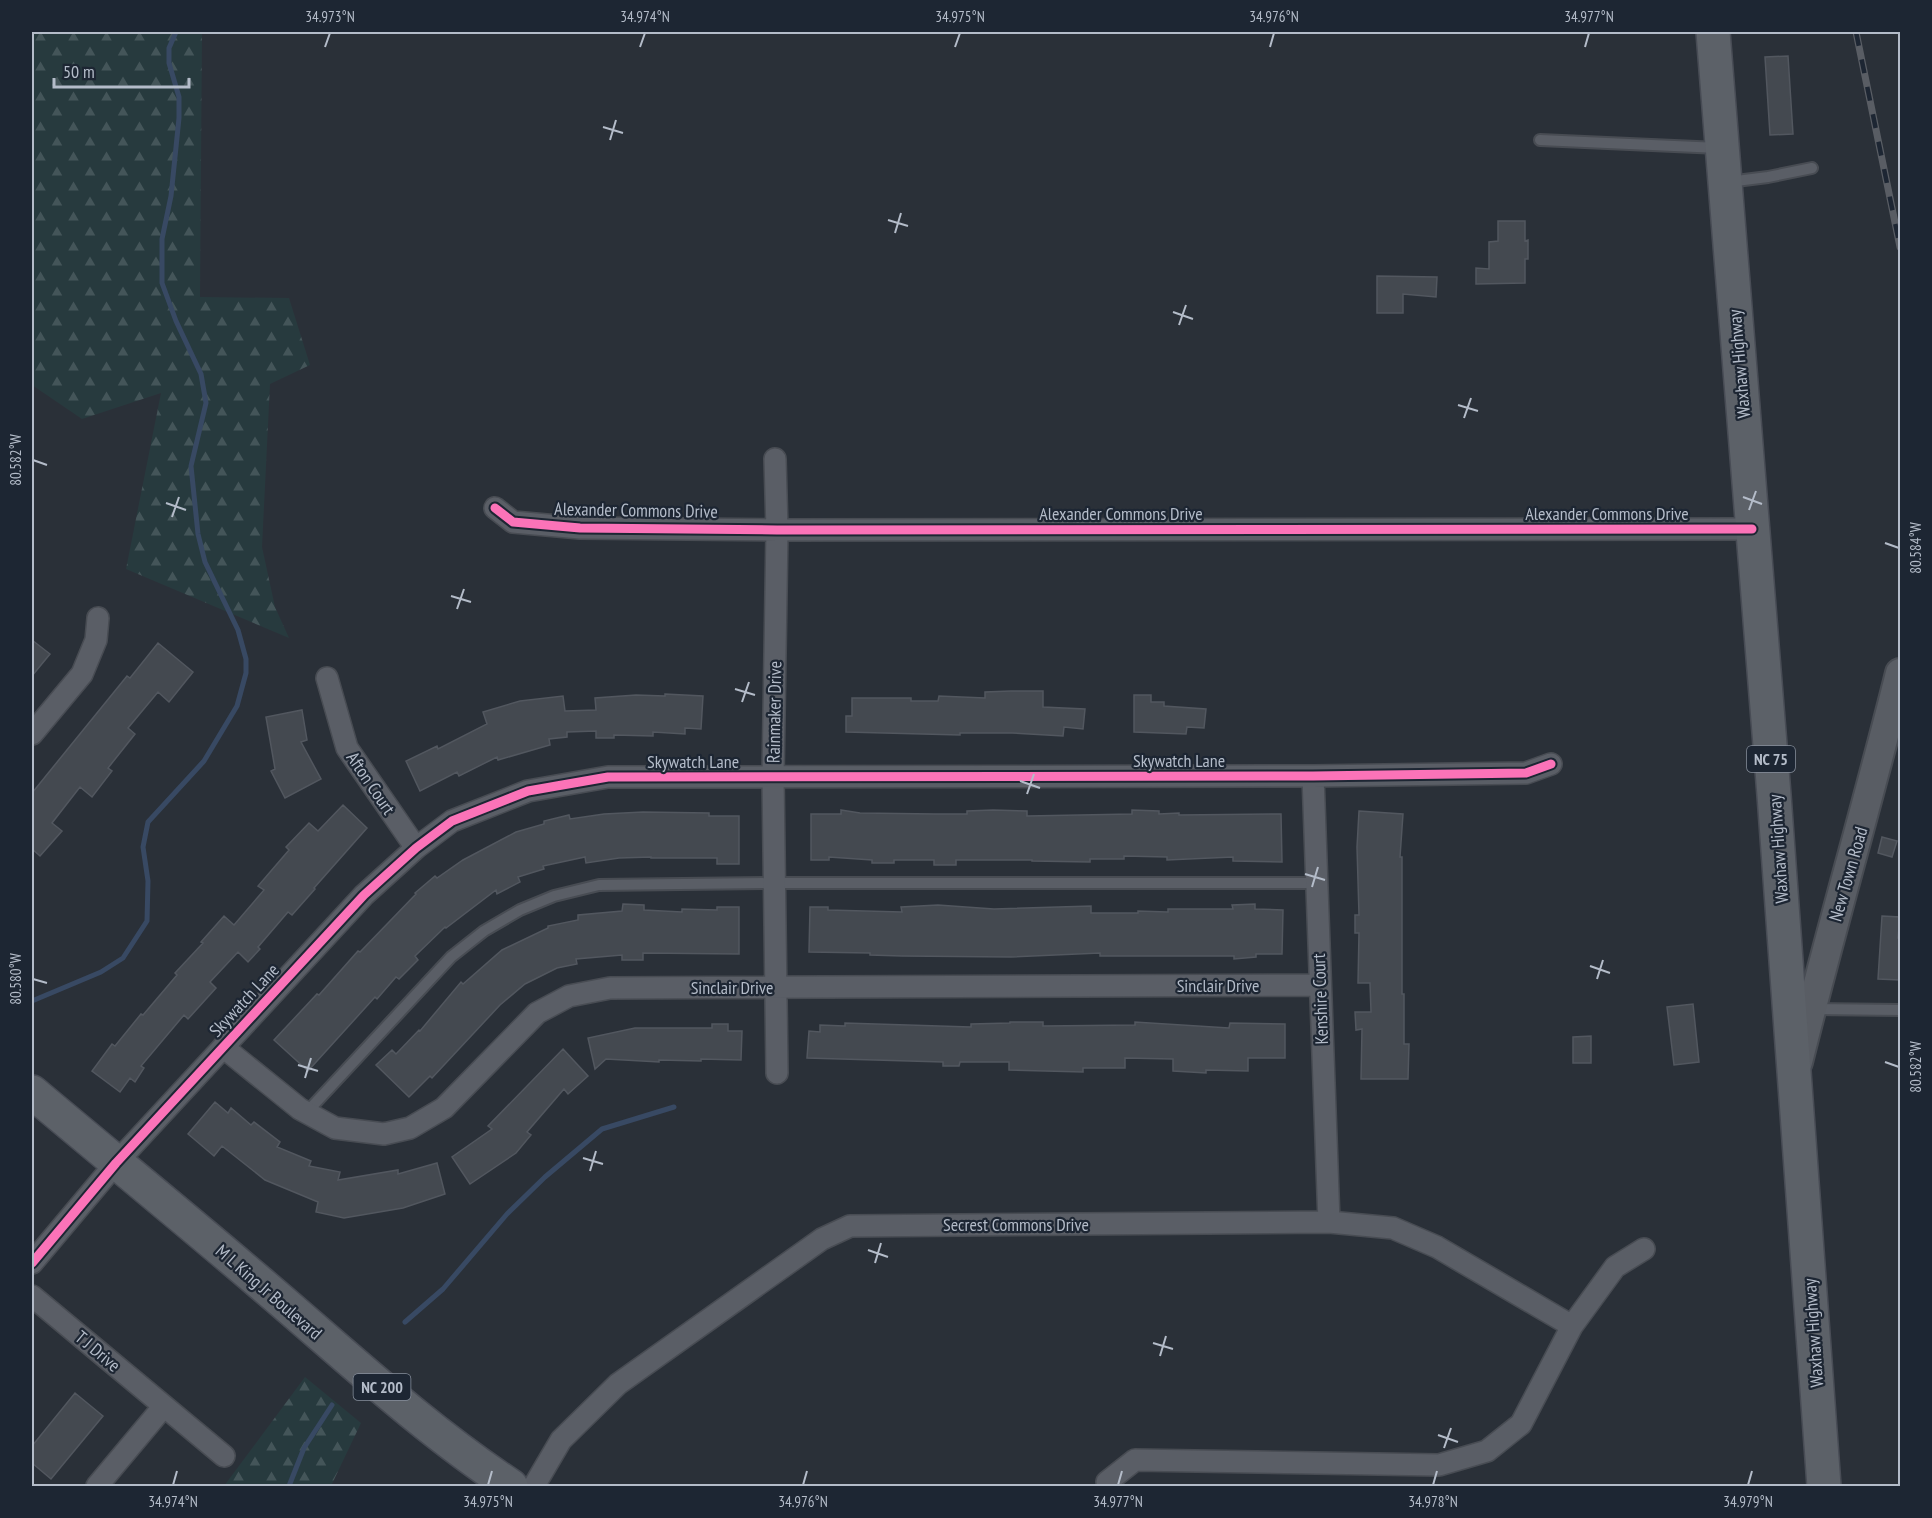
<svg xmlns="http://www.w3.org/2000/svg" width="1932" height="1518" font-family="'PT Sans Narrow',sans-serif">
<defs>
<pattern id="forest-firs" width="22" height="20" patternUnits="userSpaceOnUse" patternTransform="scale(1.5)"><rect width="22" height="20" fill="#273a3e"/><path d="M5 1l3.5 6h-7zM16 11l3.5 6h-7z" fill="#445559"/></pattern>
</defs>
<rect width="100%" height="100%" fill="#2a3038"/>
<path fill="url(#forest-firs)" d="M32 32H202L200 297 289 298 310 365 270 384 262 547 275 607 289 638 126 569 161 393 82 419 32 385Z
M305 1377 361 1423 331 1486H224Z"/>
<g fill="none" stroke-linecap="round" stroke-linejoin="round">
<path stroke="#384963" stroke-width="5" d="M32 1001 101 972 123 958 147 921 148 881 143 847 148 822 204 761 237 706 246 673V659L238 630 205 562 198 534 191 466 206 403 201 374 176 321 162 283V239L171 196 179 118V97L169 63V48L176 32
M405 1322 443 1289 507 1214 545 1177 602 1129 674 1107
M289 1486 304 1448 332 1405"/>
</g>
<path fill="#444950" stroke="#52575f" stroke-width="1.5" d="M1788 56 1793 134 1770 135 1765 57Z
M1498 221H1525V241L1528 240V259H1525V283L1476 284V268L1489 269V242L1498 241Z
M1377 276 1437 277 1436 297 1403 294V313H1377Z
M32 640 50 654 32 676Z
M158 643 193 672 169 702 158 692 128 728 135 734 108 768 112 771 92 797 80 787 52 823 62 831 40 856 32 849V793L127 676 130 678Z
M1011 691H1043V707L1085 709 1083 729 1064 727 1063 736 1012 733H960V735L846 732V716H852V698H911V701H938L939 696 985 698V692Z
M665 694 703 696 701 729 685 728V734L653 732V736L614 735V738H596V731L567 732V737L549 739 550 745 498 760 497 757 459 776 457 772 420 791 406 761 437 746 438 749 487 724 483 712 520 701 563 696 565 711 596 710 595 698 636 695 665 696Z
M1134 695H1151V702H1164V706L1206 709 1204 728 1187 727 1186 734 1134 732Z
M302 710 307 740 301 742 321 779 285 798 271 771 275 769 266 717Z
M343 805 367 828 314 888 315 889 292 915 288 912 258 947 260 949 248 962 238 952 210 982 216 988 188 1019 184 1015 141 1066 144 1068 135 1082 130 1078 120 1092 92 1071 112 1044 115 1046 141 1014 143 1015 177 975 175 973 203 943 201 942 224 916 234 925 264 890 258 886 289 850 286 847 309 823 318 831Z
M841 810 860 813 935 814H967V811L993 810 1027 811V816L1132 814V810L1159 811V814L1179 813V815L1281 814 1282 862 1233 861V857L1167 860V857L1124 856V859H1090V862L1032 861V860H956V865H934V860H894V863H872V860L829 857V860H811V814H841Z
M1359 811 1403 814 1400 857H1402V994H1404V1044H1409L1408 1079H1361L1362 1029 1356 1030 1355 1012H1371L1370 983H1358L1359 933H1355V915H1359L1357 847Z
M643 812 709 813V816H739V864H717V858H651V857L619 858 586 863 585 857 543 866 544 869 518 877 520 882 497 894 496 890 446 928 445 927 415 956 418 960 399 979 396 977 377 999 375 997 308 1071 274 1040 317 994 319 995 358 951 360 952 416 894 415 893 435 876 437 878 463 860 516 832 544 824V821L569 815 570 819 604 814Z
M1882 837 1897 841 1892 857 1878 853Z
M623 904 644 905V910L682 912V909L717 910V907H739V954L643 953V960H622V955L576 959 577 964 557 968 525 984 500 1005 432 1078 430 1076 409 1097 376 1065 392 1050 396 1054 419 1030 420 1031 461 982 463 984 502 950 548 928V926L578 920V915L622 911Z
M1255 904V909L1283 910 1282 954H1256V957L1234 959V956H1100V953L1011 957 902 956 870 955V953L809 952 810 907H828V910L902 912 901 907 938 905 994 909 1091 906V913H1138V911L1168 912V909H1233L1232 905Z
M1882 916 1900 917 1898 938H1900V980L1878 979Z
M1693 1004 1699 1062 1674 1065 1667 1007Z
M1010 1022H1043V1026L1135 1025V1022L1229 1028 1230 1023 1285 1024V1058H1248V1071L1206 1070V1073L1173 1071V1059L1125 1058V1068H1083V1072L1009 1070V1062H960L959 1066H943V1062L807 1058 809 1031 820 1032V1025L845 1026V1023L971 1027V1024L1010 1023Z
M712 1024H728V1031H742L741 1060 701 1059V1061L659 1060V1062L606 1059 595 1069 588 1038 635 1028H712Z
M1591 1036V1063H1573V1037Z
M563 1049 588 1076 568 1094 564 1089 527 1132 531 1135 516 1153 470 1184 452 1157 492 1129 488 1126Z
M215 1102 228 1113 231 1108 251 1125 254 1122 280 1142 277 1147 311 1161 309 1166 340 1172 338 1180 398 1170V1174L437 1163 445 1194 403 1208 344 1218 316 1212 318 1202 265 1180 222 1146 214 1156 188 1134Z
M75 1393 103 1416 51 1479 32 1463V1446Z"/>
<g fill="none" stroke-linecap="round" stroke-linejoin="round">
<g stroke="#484c53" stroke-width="14">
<path id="lane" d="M1540 140 1719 148
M1728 182 1768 177 1812 168
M1812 1009 1900 1010
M306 1113 451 957 484 931 520 910 554 896 599 885 774 883H1316"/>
</g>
<g stroke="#484c53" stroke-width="24">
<path id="street" d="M775 459 777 530 773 777 777 1073
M495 508 513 522 580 528 777 530 1752 529
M327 678 347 748 416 848
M32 734 82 674 96 640 98 618
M1313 776 1329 1222
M223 1047 300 1109 335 1128 384 1134 410 1128 444 1108 537 1013 569 996 610 988 1319 985
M32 1263 116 1163 364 895 416 848 452 821 528 791 608 777 1313 776 1526 773 1551 764
M32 1296 224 1456
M1107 1482 1135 1460 1439 1465 1487 1451 1521 1424 1572 1326 1615 1267 1644 1249
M97 1486 164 1406
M534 1486 561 1440 618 1384 822 1239 850 1226 1329 1222 1393 1228 1437 1247 1572 1326"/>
</g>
<g stroke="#484c53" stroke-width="32">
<path id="secondary" d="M1798 1062C1830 932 1868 803 1900 673"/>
</g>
<g stroke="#484c55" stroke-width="36">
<path id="primary" d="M1713 32 1774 795 1824 1486
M32 1092C107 1155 183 1217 258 1281 341 1351 420 1426 511 1486"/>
</g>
<use href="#lane" stroke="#5a5e66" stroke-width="10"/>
<use href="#street" stroke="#5a5e66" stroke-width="21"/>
<use href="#secondary" stroke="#595d64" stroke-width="28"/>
<use href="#primary" stroke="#5c6168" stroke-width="33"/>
<g stroke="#595d64" stroke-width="7">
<path id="rail" d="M1856 32 1900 247"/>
</g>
<use href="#rail" stroke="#1d2633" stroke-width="4.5" stroke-dasharray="14" stroke-linecap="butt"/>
<g stroke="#1d2633" stroke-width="13">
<path id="cycleway" d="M495 508 513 522 580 528 777 530 1752 529
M32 1263 116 1163 364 895 416 848 452 821 528 791 608 777 1313 776 1526 773 1551 764"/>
</g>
<use href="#cycleway" stroke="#fb73b8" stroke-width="9"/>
</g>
<path fill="none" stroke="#b4bcc9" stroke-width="2" d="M325 47 330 33M640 47 645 33M955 47 960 33M1270 47 1274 33M1585 47 1589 33M603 127 623 133M610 140 616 120M888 220 908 226M895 233 901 213M1173 312 1193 319M1179 325 1186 305M1458 405 1478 411M1464 418 1471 398M33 460 47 465M1743 497 1762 504M166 503 186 510M1749 510 1756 491M172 517 179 497M1885 543 1899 548M451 596 471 602M457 609 464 589M735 689 755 695M742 702 749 682M1020 781 1040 788M1027 794 1034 774M1305 874 1325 880M1312 887 1318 867M1590 966 1610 973M33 979 47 983M1597 979 1603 960M1885 1062 1899 1067M298 1065 318 1071M305 1078 311 1058M583 1158 603 1164M590 1171 596 1151M868 1250 888 1257M875 1263 881 1243M1153 1343 1173 1349M1160 1356 1166 1336M1438 1435 1458 1442M1444 1448 1451 1428M173 1485 177 1471M488 1485 492 1471M803 1485 807 1471M1118 1485 1122 1471M1433 1485 1437 1471M1748 1485 1752 1471"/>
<g text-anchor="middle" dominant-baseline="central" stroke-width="4.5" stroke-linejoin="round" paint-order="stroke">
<g fill="#1d2633" stroke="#878f9c" stroke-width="1.5">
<rect x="1747" y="746" width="48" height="26" rx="4.5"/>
<rect x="353.5" y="1374" width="57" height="26" rx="4.5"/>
</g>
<g font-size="16" font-weight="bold" fill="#b4bcc9">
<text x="1771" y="759">NC 75</text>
<text x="382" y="1387">NC 200</text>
</g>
<g font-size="18" fill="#b4bcc9" stroke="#1d2633">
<text transform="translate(1739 364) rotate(-95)">Waxhaw Highway</text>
<text transform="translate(636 510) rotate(1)">Alexander Commons Drive</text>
<text x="1121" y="513">Alexander Commons Drive</text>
<text x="1607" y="513">Alexander Commons Drive</text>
<text transform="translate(774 712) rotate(-89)">Rainmaker Drive</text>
<text x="1179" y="760">Skywatch Lane</text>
<text x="693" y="761">Skywatch Lane</text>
<text transform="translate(371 783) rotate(56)">Afton Court</text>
<text transform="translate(1778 849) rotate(-94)">Waxhaw Highway</text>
<text transform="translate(1848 874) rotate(-74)">New Town Road</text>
<text x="1218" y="985">Sinclair Drive</text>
<text x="732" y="987">Sinclair Drive</text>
<text transform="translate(1320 999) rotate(-92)">Kenshire Court</text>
<text transform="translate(244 1000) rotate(-47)">Skywatch Lane</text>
<text x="1016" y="1224">Secrest Commons Drive</text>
<text transform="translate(269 1292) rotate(41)">M L King Jr Boulevard</text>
<text transform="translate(1813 1333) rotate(-94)">Waxhaw Highway</text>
<text transform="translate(98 1351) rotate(40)">T J Drive</text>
</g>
</g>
<rect width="1932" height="1518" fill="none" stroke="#1d2633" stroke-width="66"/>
<path d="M54 78v9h135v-9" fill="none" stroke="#b4bcc9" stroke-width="3"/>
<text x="63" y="78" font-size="18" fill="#b4bcc9" stroke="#1d2633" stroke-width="4.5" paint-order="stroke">50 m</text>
<rect x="33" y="33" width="1866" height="1452" fill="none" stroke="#b4bcc9" stroke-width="2"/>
<g font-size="15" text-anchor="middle" fill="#b4bcc9">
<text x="330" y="22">34.973°N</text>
<text x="645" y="22">34.974°N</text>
<text x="960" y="22">34.975°N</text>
<text x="1274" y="22">34.976°N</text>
<text x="1589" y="22">34.977°N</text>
<text transform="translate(16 460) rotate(-90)" y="5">80.582°W</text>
<text transform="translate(1916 548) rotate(-90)" y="5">80.584°W</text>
<text transform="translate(16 979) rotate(-90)" y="5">80.580°W</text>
<text transform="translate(1916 1067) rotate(-90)" y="5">80.582°W</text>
<text x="173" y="1507">34.974°N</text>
<text x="488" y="1507">34.975°N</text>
<text x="803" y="1507">34.976°N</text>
<text x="1118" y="1507">34.977°N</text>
<text x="1433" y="1507">34.978°N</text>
<text x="1748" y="1507">34.979°N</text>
</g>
</svg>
